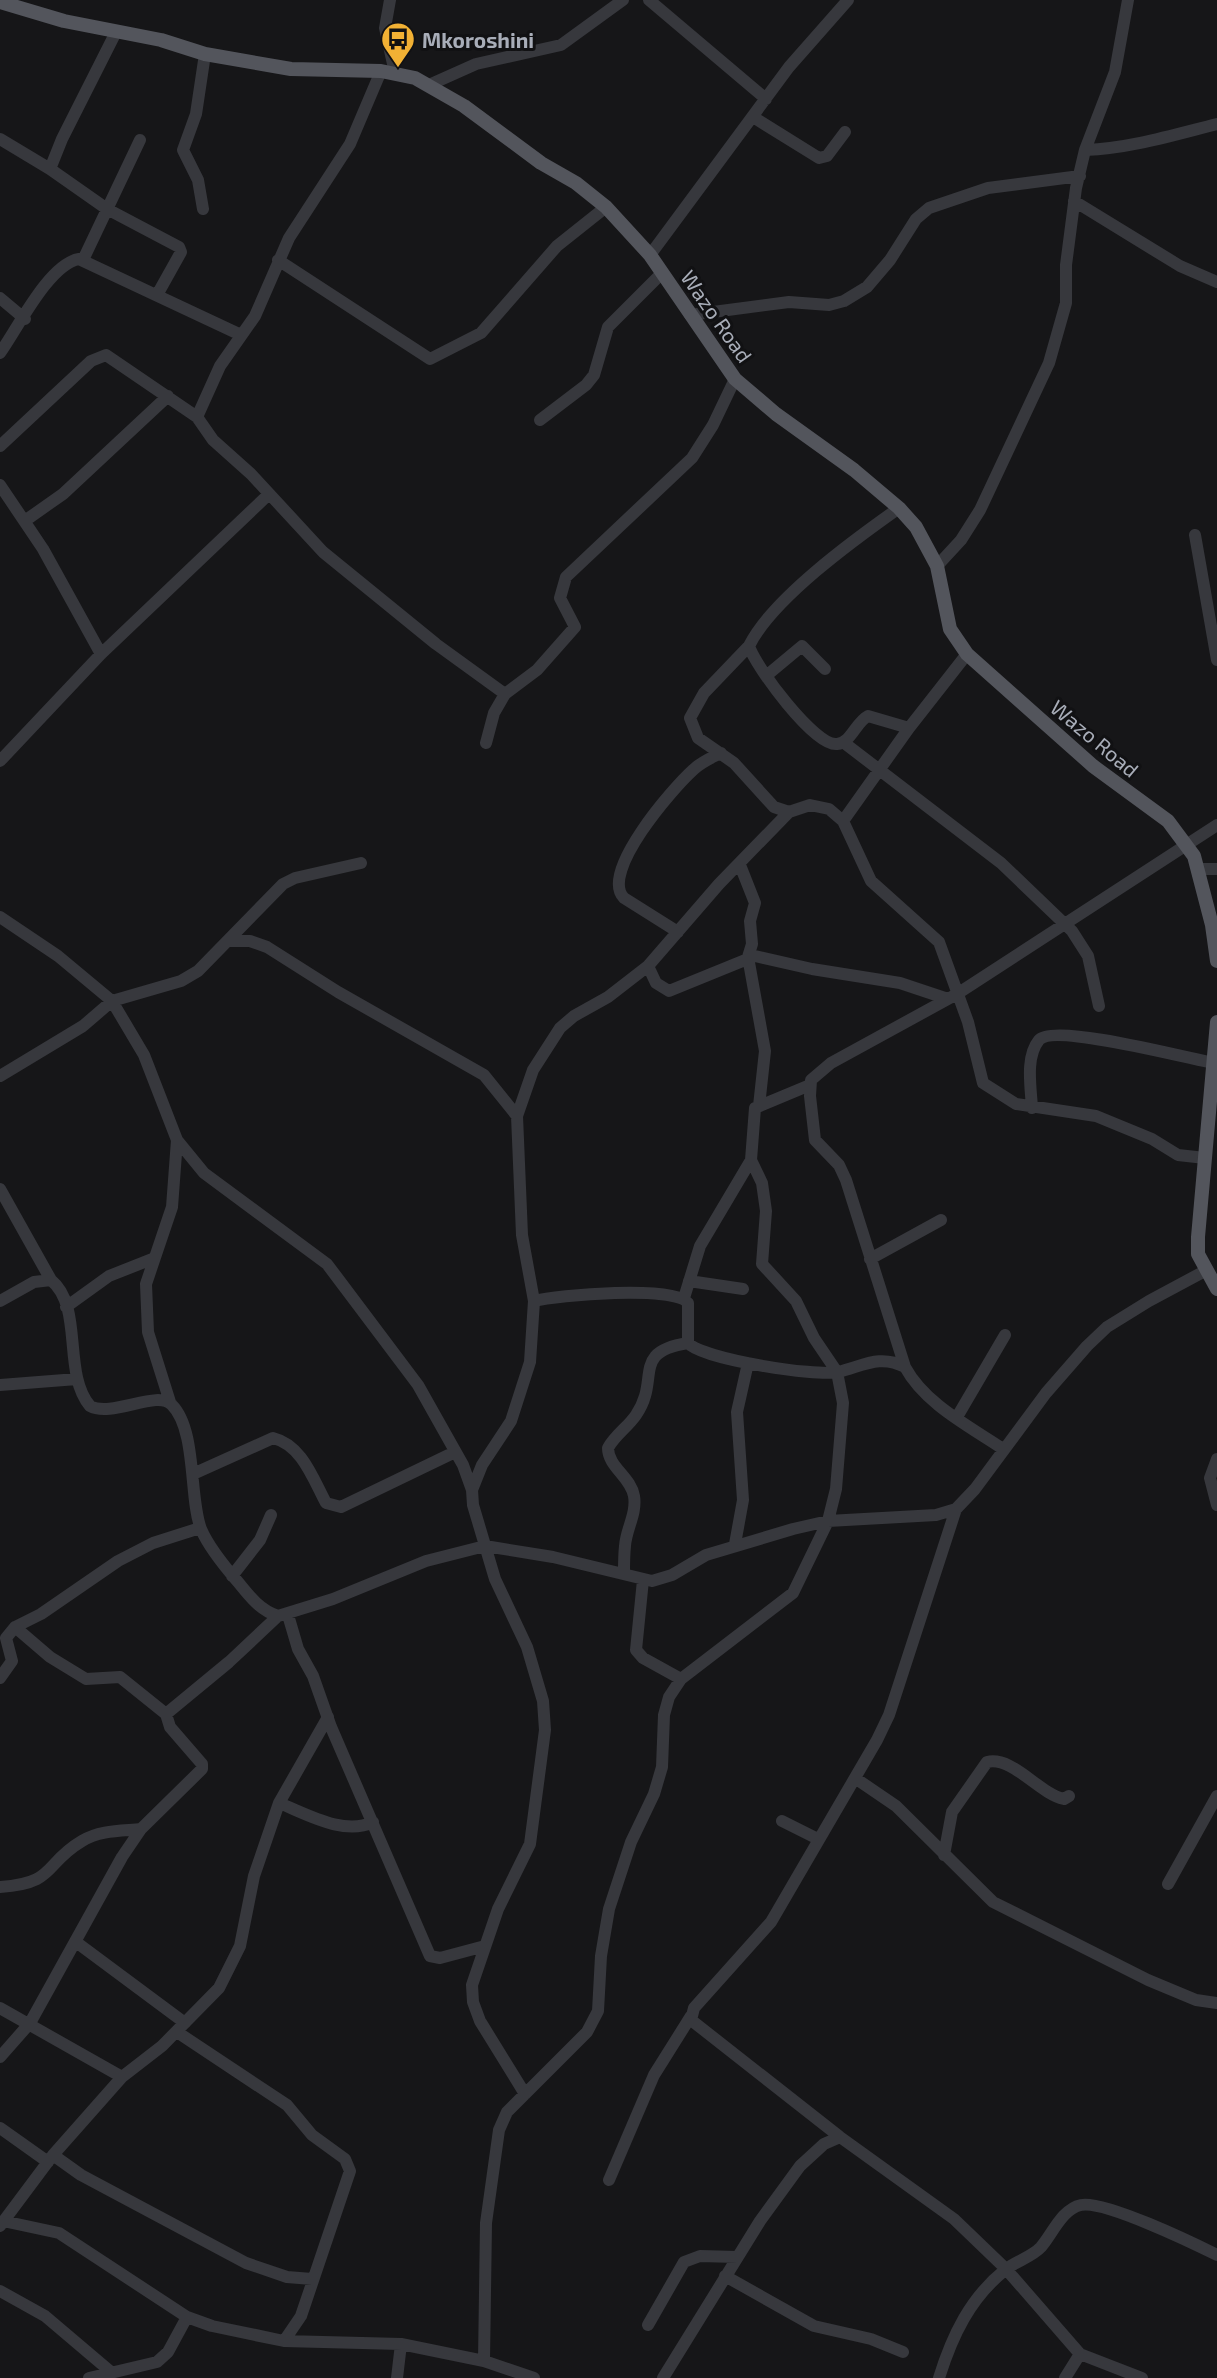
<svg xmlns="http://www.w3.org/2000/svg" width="1217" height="2378" font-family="'Exo 2',sans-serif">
<rect width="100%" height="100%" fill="#161618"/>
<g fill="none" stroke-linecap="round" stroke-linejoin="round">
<path stroke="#37383d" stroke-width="12" d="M390 0 385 28 395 73
M649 0 766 99
M116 32 62 139 50 169 107 209 179 247 181 252 157 295
M381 71 350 144 289 238 255 316 220 366 197 417 213 440 251 474 323 552 436 644 505 694
M429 85 476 64 561 45 623 0
M753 117 819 158 827 156 845 132
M0 139 50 169
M1085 150C1131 148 1173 135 1217 124
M1074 201 1180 266 1217 282
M203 209 198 180 183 150 196 114 205 54
M650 255 789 67 848 0
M83 260 140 140
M278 260 430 359 481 333 557 246 606 207
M0 298 25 319
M690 315 789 302 829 305 844 301 867 287 890 260 916 219 929 208 988 188 1080 176
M0 353C18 328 49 264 79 259L241 335
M540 420 586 385 594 375 608 327 662 273
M0 446 91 361 106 355 197 417
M0 485 43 549 101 654
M899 508C855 539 772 599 749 646 755 666 815 747 837 744 851 743 856 722 868 716L909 728
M26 520 63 494 168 396
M1195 535 1217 660
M937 566 961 540 980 510 1049 363 1066 303V265L1076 188 1085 150 1115 72 1128 0
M749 646 704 693 690 718 698 738 734 763 774 807 789 812
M766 676 802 646 825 669
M843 742 1001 863 1072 931 1088 956 1099 1006
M486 743 494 713 505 694 537 670 575 627 560 598 566 577 692 458 713 425 735 379
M0 761 101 654 268 495
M843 821 909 728 967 654
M740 865 755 903 750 921 752 944 748 957 765 1051 759 1106
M1198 869H1217
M0 917 58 956 112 1001 144 1055 177 1140 204 1173 327 1264 418 1385 463 1465 472 1490
M678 932 624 898C599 873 672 789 693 770 701 762 711 758 721 753
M228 941H250L267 947 338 992 484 1075 517 1116
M648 966 656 983 669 991 755 956 812 969 900 983 948 999
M0 1076 83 1026 112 1001 181 981 198 971 283 884 295 878 361 863
M1032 1108C1031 1088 1025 1057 1039 1040 1053 1023 1187 1058 1213 1063
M0 1189 51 1280
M870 1259 941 1220
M689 1281 743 1289
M684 1298 700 1246 751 1160 755 1108 810 1085
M0 1301 34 1282 51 1280C84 1307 62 1373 90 1406 112 1418 158 1389 172 1405 197 1430 189 1499 201 1529 209 1548 225 1567 238 1582 250 1597 260 1610 278 1616L333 1599 426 1561 485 1546 553 1557 652 1581 672 1575 706 1555 793 1529 828 1521 936 1515 956 1509 975 1489 1046 1393 1087 1346 1107 1327 1149 1301 1205 1271
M534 1301C557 1295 675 1285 688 1303V1343C702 1359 816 1377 838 1372 863 1366 880 1354 905 1367
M66 1307 109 1276 152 1259
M0 1385 77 1379
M170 1402 148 1332 146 1284 172 1207 177 1140
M957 1417 1005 1335
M1003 1449C969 1426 925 1404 905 1367L846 1180 839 1165 815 1140 810 1096 811 1080 831 1063 957 994 1217 825
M1217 1459 1210 1478 1217 1505
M193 1474 273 1438C302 1445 313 1479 326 1503L341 1507 455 1452
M956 1509 889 1715 877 1740 771 1922 694 2008 691 2020 840 2137 954 2219 1006 2269 1080 2354 1142 2378
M735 1544 743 1500 737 1412 748 1363
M624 1574C624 1565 624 1555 625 1546 626 1529 637 1514 634 1496 631 1477 608 1467 608 1448 615 1435 628 1427 636 1415 661 1379 630 1352 688 1343
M232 1576 260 1540 271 1515
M643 1580 636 1650 643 1658 681 1679
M288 1615 298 1649 313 1676 331 1727 430 1956 440 1958 485 1946
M15 1627 50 1657 86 1679 120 1677 166 1714
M0 1678 12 1661 6 1638 15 1627 41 1614 118 1561 153 1543 200 1528
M855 1778 896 1806 993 1902 1148 1980 1196 2000 1217 2003
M279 1803C307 1814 344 1836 373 1822
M782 1821 818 1839
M944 1855 952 1812 987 1762C1013 1756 1038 1793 1064 1799L1069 1796
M1168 1884 1217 1796
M0 1887C57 1883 43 1864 82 1841 100 1830 122 1831 141 1829
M76 1942 185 2023
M0 2008 122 2077
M177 2032 287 2105 312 2135 345 2159 350 2171 301 2316 284 2341
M0 2057 30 2023 122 1857 141 1829 202 1769V1764L170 1727 166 1714 229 1662 278 1616
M525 2094 480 2021 473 2002 472 1985 498 1909 530 1844 545 1730 543 1701 527 1647 495 1579 473 1505 472 1490 482 1465 511 1421 530 1362 534 1301 522 1235 517 1116 533 1070 560 1028 574 1016 608 997 648 966 719 884 789 812 810 805 829 809 843 821 871 881 939 942 968 1022 983 1083 1016 1104 1096 1116 1152 1139 1178 1155 1205 1158
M0 2128 48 2162
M53 2155 81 2175 246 2263 287 2277 312 2279
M609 2180 654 2075 691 2016
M3 2221 59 2233 187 2317 212 2326 284 2341 401 2344 484 2361 534 2378
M0 2226 53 2155 122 2077 162 2046 219 1988 240 1946 254 1876 279 1803 328 1717
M725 2276 814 2326 871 2339 903 2352
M0 2291 45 2316 111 2372
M648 2325 684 2262 700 2256 737 2257
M484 2361 486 2223 499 2130 507 2112 587 2032 598 2011 601 1956 609 1909 631 1842 654 1794 662 1767 664 1715 669 1697 681 1679 793 1593 828 1521 836 1489 843 1403 837 1372 814 1338 796 1301 762 1264 766 1211 762 1183 751 1160
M89 2378 157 2362 168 2352 187 2317
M397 2378 401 2344
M663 2378 760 2221 800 2166 824 2144 840 2137
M939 2378C952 2336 970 2298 1005 2270 1016 2261 1032 2257 1041 2247 1053 2233 1062 2209 1081 2205 1104 2200 1193 2243 1217 2255
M1065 2378 1080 2354"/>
<path stroke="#53555c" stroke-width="14" d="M0 2 64 21 161 40 205 54 291 69 381 71 415 78 464 106 541 163 576 183 606 207 650 255 735 379 776 414 854 470 899 508 916 527 937 566 950 629 967 654 1093 766 1168 821 1194 856 1212 925 1217 961
M1217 1022 1198 1237V1254L1217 1289"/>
</g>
<defs>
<g id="bus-pin" transform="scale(1.75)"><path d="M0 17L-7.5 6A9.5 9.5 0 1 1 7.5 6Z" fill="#f2b134" stroke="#111113"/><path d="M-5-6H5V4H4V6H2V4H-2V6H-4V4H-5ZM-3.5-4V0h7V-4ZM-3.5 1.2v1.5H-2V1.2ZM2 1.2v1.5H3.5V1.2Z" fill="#111"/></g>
</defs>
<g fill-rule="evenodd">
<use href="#bus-pin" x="398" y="39"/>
</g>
<g text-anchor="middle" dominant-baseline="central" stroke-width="6" stroke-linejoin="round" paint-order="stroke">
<g font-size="21" font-weight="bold" fill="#a8adb8" stroke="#111113" text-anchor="start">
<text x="422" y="39">Mkoroshini</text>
</g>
<g font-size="21" fill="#a8adb8" stroke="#111113">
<text transform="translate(717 316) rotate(55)">Wazo Road</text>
<text transform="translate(1095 738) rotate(40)">Wazo Road</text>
</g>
</g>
</svg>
